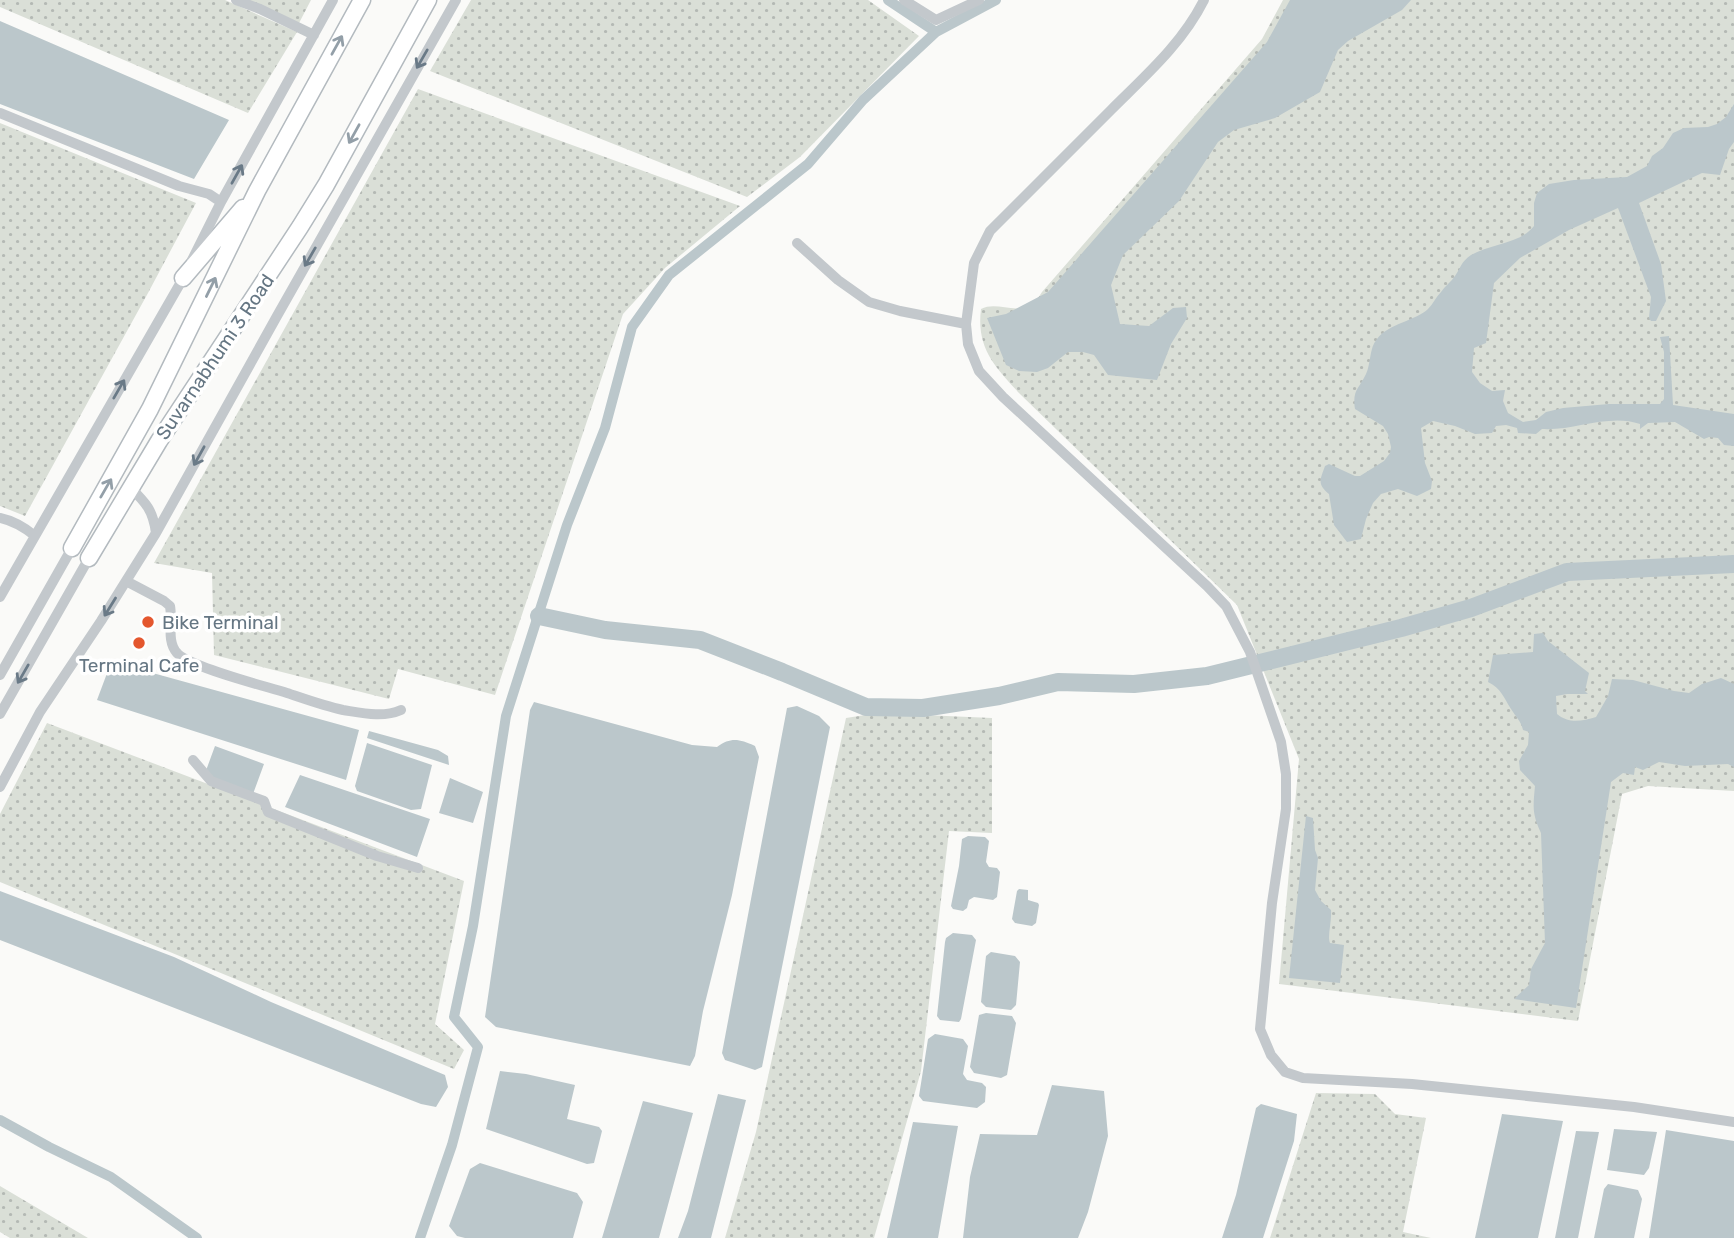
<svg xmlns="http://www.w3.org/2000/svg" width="1734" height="1238" font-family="Rubik,sans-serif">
<defs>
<pattern id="grass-dots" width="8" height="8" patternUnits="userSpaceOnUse" patternTransform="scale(1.75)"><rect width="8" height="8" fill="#dadfd7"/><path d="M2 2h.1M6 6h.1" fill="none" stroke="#b4b9b4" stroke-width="1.8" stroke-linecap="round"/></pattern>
</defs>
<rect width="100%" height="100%" fill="#fafaf8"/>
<path fill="url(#grass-dots)" d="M0 0H225L297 32 248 113 0 7Z
M244 0H311L298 25Z
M471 0H868L919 36 800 157 747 197 430 71Z
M1283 0H1734V791L1648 786 1622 794 1578 1021 1279 984 1299 759 1237 605 1020 394C995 367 976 348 981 309 1001 299 1024 323 1042 292L1262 39Z
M418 89 740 206 665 268 623 314 495 695 398 669 389 699 214 655 212 573 154 563Z
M0 123 196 203 148 293 25 516 0 506Z
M878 713 992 718V833L949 831 921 1071 874 1238H725L756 1132 846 718Z
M47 723 464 881 435 1024 464 1050 454 1069 0 882V814Z
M1316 1093 1375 1094 1395 1114 1426 1118 1403 1232 1431 1238H1270Z
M0 1186 88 1238H10L0 1232Z"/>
<path fill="#bbc7cb" d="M1290 0H1411L1402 10 1348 41 1338 50 1320 92 1275 118 1234 130 1218 142 1179 201 1123 255 1111 285 1120 324 1149 326 1173 308 1186 307 1187 318 1171 344 1157 380 1108 375 1094 355 1083 352H1068L1048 368 1037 372 1019 371 1006 365 987 318 1006 314 1048 292 1267 42Z
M0 21 229 120 194 179 0 104Z
M1734 104V142L1729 149 1720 175 1702 173 1639 203 1661 264 1666 301 1656 321H1651L1649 318 1651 297 1618 208 1569 230 1520 258 1494 283 1486 343 1474 348 1472 372 1480 383 1492 391 1505 390 1503 401 1508 413 1523 422 1536 420 1546 412 1563 408 1609 404H1660L1664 399V352L1660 337 1669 336 1673 405 1734 414V446L1724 445 1718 438 1709 437 1704 439 1675 422 1648 423 1640 429V424C1609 413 1574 431 1542 429L1536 434 1518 433 1517 428 1506 425 1496 426 1492 433 1475 434 1455 426 1433 421 1421 428 1425 463 1432 481 1431 489 1417 496 1398 489 1381 494 1373 503 1366 519 1361 539 1347 542 1334 525 1329 494C1317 484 1320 480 1325 466L1329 464 1355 476H1360L1384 461 1390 453 1391 447 1388 434 1383 426 1355 409C1352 390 1359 389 1366 374 1371 364 1369 348 1377 339 1388 324 1417 320 1428 309 1433 304 1436 297 1441 292 1445 286 1451 282 1455 276 1461 267 1461 262 1471 255 1490 244 1520 244 1534 226V203L1537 193 1549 184 1574 180 1627 177 1647 166 1652 156 1663 148 1673 133 1684 128 1708 127 1717 124 1726 117Z
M1543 633 1548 641 1589 673 1585 691 1588 694H1567L1556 696 1557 714C1569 724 1582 721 1596 717L1608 696 1612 679 1633 680 1674 691 1689 693 1702 684 1721 678 1734 684V767L1728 764 1685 766 1659 762 1643 770 1635 767 1634 775 1623 773 1611 782 1576 1008 1514 999 1529 985 1531 969 1545 943 1541 833C1532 814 1533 807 1535 786L1520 770 1519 761 1528 745 1529 732 1523 730C1521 721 1516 717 1511 709 1504 698 1501 688 1488 682L1493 655 1533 652 1534 634Z
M120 664 359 730 346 780 97 700 109 668 117 672Z
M534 702 692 745 717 747C731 737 739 739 755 746L759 757 732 895 703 1011 695 1056 690 1066 496 1027 485 1017 530 710Z
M797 706 819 716 830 727 762 1067 755 1070 725 1060 722 1053 787 708Z
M369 731 438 750 448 756 449 765 367 738Z
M367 743 432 765 421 809 411 810 357 791 355 786Z
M215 746 264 764 253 794 204 776Z
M300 775 430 819 417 857 285 807Z
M450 778 483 792 473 823 439 813Z
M1306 816 1313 818 1315 850 1318 858 1315 890 1321 901 1331 910C1332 922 1327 936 1330 943L1344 945 1340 983 1289 978Z
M968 836 985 837 989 841 986 862 989 867 997 868 1000 872 997 897 993 900 974 897 969 900 967 908 963 911 953 909 951 906 959 866 962 839Z
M1019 889 1028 890V900L1038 903 1039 905 1036 923 1032 926 1015 923 1012 919 1017 891Z
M0 891 174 957 271 1002 445 1075 448 1087 436 1107 421 1104 0 940Z
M953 933 972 935 976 940 961 1019 959 1022 940 1020 937 1016 945 942 946 938Z
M991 952 1015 956 1020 962 1016 1005 1011 1010 986 1007 981 1002 986 956Z
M986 1013 1012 1016 1016 1023 1007 1075 1001 1078 974 1073 970 1067 979 1015Z
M935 1034 963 1039 968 1046 963 1074 967 1080 982 1083 986 1087 985 1102 977 1108 923 1101 919 1096 928 1039Z
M500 1071 526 1074 575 1085 567 1119 599 1127 602 1131 594 1163 587 1164 486 1129Z
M1052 1085 1104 1091 1108 1136 1088 1212 1078 1238H963L970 1177 980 1134 1037 1135Z
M718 1094 746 1100 711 1238H678L688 1211Z
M643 1101 693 1113 659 1238H602Z
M1261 1104 1297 1114 1294 1141 1263 1238H1222L1236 1195 1256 1108Z
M1502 1114 1563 1121 1538 1238H1475Z
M913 1122 958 1126 938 1238H887Z
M1614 1129 1657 1132 1649 1168 1644 1175 1607 1170Z
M1666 1130 1734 1141V1238H1649Z
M1576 1131 1599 1132 1578 1238H1555Z
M480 1163 577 1193 583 1202 573 1238H465L457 1236 449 1226 470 1169Z
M1608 1184 1638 1190 1642 1199 1634 1238H1594L1604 1189Z"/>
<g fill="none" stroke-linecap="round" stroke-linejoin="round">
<path stroke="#bbc7cb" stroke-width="10" d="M888 0 936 32
M0 1120 49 1147 111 1177 197 1238
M420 1238 452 1145 478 1047 454 1017 473 926 506 716 567 525 605 428 632 327 669 275 808 164 863 100 936 32 996 0"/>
<path stroke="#bbc7cb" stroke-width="18" d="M539 616 605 630 700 640 782 672 866 707 923 708 999 696 1058 682 1134 684 1207 676 1401 628 1471 608 1567 572 1734 564"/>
<g stroke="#b3babf" stroke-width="19">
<path id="secondary" d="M183 278 243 208
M72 548 150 409 257 191 362 0
M89 558 159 441 300 227 326 185 428 0"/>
</g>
<path stroke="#c3c8cc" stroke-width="10" d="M236 0 260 9 314 35
M904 0 936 20 979 0
M1204 0C1182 44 1145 76 1111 110 1071 150 1030 191 990 231L974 263 966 324 968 344 979 371 1003 397 1207 586 1226 606 1250 652 1281 742 1286 774V809L1272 903 1260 1029 1271 1055 1285 1072 1303 1078 1412 1084 1634 1107 1734 1122
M0 113 179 186 209 194 221 202
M797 243 838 280 869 302 900 311 966 324
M192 260 221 202 333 0
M0 518C14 521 24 527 35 536
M156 533 277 316 456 0
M126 581 164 601 170 606C173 621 166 641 177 653 189 667 265 686 287 693 305 699 324 706 343 710 362 713 383 718 401 710
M0 597 185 275
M0 675 72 548
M0 714 89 558
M193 760 211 781 264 801 268 812 377 856 418 868
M0 787 40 712 101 621 156 533C153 510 146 503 130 487"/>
<use href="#secondary" stroke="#fff" stroke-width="16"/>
</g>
<defs><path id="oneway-shaft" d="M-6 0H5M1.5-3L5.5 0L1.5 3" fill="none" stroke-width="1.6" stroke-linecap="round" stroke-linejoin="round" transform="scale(1.75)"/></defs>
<g stroke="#939fa8">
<use href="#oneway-shaft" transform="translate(337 45) rotate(-61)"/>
<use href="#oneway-shaft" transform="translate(354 134) rotate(119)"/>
<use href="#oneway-shaft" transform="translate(211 287) rotate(-64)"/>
<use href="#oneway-shaft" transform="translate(106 488) rotate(-60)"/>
</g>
<g stroke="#6a7a87">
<use href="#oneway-shaft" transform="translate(422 59) rotate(120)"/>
<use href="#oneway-shaft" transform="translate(237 174) rotate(-61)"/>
<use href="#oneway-shaft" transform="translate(310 257) rotate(120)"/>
<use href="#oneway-shaft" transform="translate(119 389) rotate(-60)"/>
<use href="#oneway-shaft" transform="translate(199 456) rotate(119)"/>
<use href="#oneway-shaft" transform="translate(110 607) rotate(122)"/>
<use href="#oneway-shaft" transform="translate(23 674) rotate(120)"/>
</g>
<g fill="#e4572e" stroke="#fff" stroke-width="2.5">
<circle cx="148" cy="622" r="7"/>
<circle cx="139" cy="643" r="7"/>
</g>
<g text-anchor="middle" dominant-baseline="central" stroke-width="7" stroke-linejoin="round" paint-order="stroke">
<g font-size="19" fill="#657683" stroke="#fff">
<text transform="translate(215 357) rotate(-56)">Suvarnabhumi 3 Road</text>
</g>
<g font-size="19" fill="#657683" stroke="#fff" text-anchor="start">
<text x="162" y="622">Bike Terminal</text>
<text x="139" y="665" text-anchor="middle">Terminal Cafe</text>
</g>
</g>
</svg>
